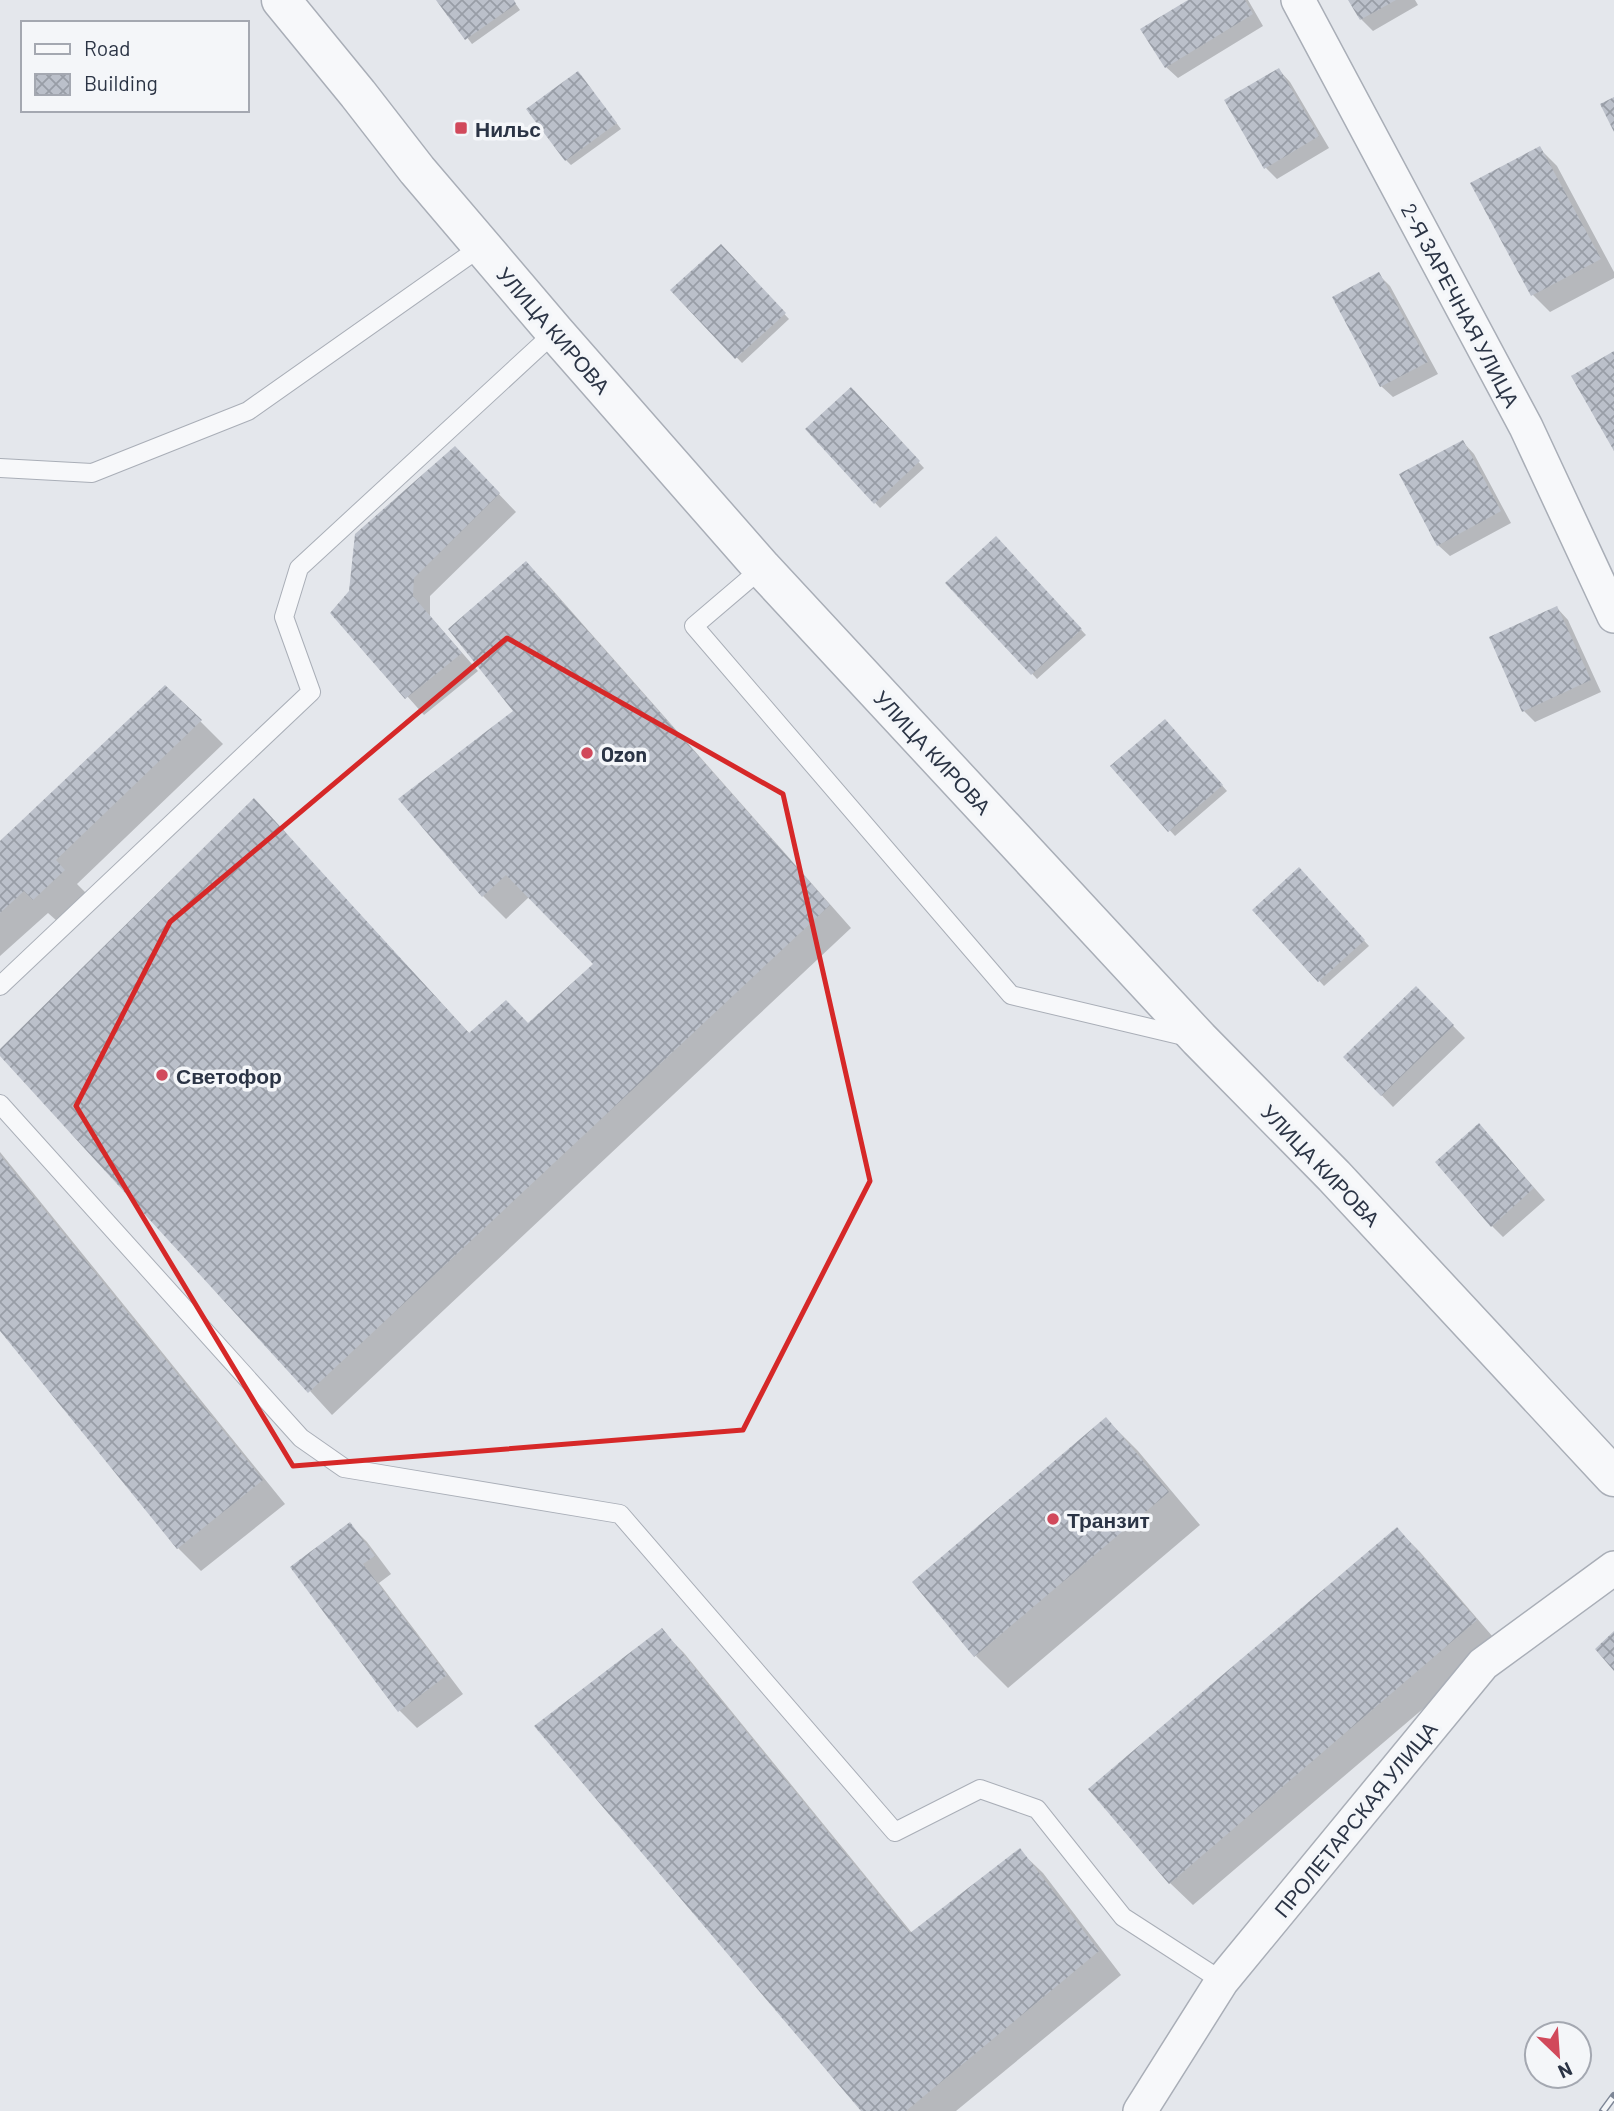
<svg xmlns="http://www.w3.org/2000/svg" width="1614" height="2111" font-family="Barlow,sans-serif">
<defs>
<pattern id="building-cross-hatch" width="8" height="8" patternUnits="userSpaceOnUse" patternTransform="scale(1.75)"><rect width="8" height="8" fill="#bbc0ca"/><path d="M0 0l8 8M0 8l8-8" fill="none" stroke="#989da6"/></pattern>
</defs>
<rect width="100%" height="100%" fill="#e4e7ec"/>
<path fill="#0003" d="M439 0H513L520 10 472 44Z
M1191 0H1248L1263 26 1178 78 1166 67Z
M1350 0H1415L1418 5 1373 31 1361 19Z
M1279 70 1290 82 1329 148 1277 179 1266 168Z
M583 79 621 129 571 165 566 160Z
M1539 148 1557 166 1614 272V278L1550 312 1533 295Z
M721 246 789 319 742 363 673 291Z
M1379 275 1390 286 1438 374 1393 397 1381 386Z
M851 389 924 468 880 508 807 429Z
M1463 442 1474 454 1511 523 1450 556 1438 545Z
M472 466 516 512 430 596V616L478 671 424 715 332 612Z
M996 538 1086 635 1037 679 948 583Z
M526 563 549 586 851 928 332 1415 0 1051 254 800 470 1034 529 1025 595 964 529 897 506 919 483 896 515 711Z
M1557 608 1568 620 1601 692 1535 722 1523 710Z
M200 721 223 744 77 884 86 893 57 921 48 913 0 956V843Z
M1170 726 1227 791 1175 836 1112 766Z
M1299 870 1369 946 1324 986 1254 910Z
M1416 988 1465 1038 1393 1107 1345 1057Z
M1490 1137 1545 1200 1503 1237 1492 1226Z
M0 1152 285 1504 201 1571 178 1548 0 1328Z
M1106 1419 1138 1451 1200 1525 1008 1688 976 1656Z
M349 1524 367 1542 391 1574 379 1583 463 1694 417 1728 400 1711Z
M1397 1529 1420 1552 1499 1644 1193 1905 1170 1883Z
M661 1630 684 1653 912 1933 1020 1851 1043 1873 1121 1975 956 2111H863Z"/>
<path fill="url(#building-cross-hatch)" d="M436 0H514L516 4 465 40Z
M1188 0H1245L1253 14 1165 68 1140 29Z
M1348 0H1396L1360 20Z
M1279 68 1319 136 1264 169 1224 100Z
M578 71 617 123 565 161 526 109Z
M1614 97V132L1600 104Z
M1540 146 1601 259 1531 296 1470 183Z
M721 244 786 313 735 359 670 290Z
M1379 272 1428 362 1380 387 1332 297Z
M1614 351V451L1571 376Z
M851 387 920 461 874 504 805 429Z
M1463 440 1501 511 1437 546 1399 474Z
M455 446 500 493 414 578 413 596 462 653 405 699 330 613 349 591 355 534Z
M996 536 1082 629 1031 675 945 583Z
M526 561 830 905 308 1393 0 1056V1049L254 798 469 1033 506 1000 528 1023 593 964 506 875 482 897 398 799 513 711 448 629Z
M1557 606 1591 680 1522 712 1489 637Z
M165 685 202 720 56 860 65 870 33 900 24 891 0 913V841Z
M1165 719 1223 785 1168 832 1110 766Z
M1299 867 1365 940 1318 982 1252 910Z
M1416 986 1454 1025 1381 1096 1343 1057Z
M1479 1123 1534 1188 1491 1227 1435 1162Z
M0 1155 263 1480 177 1549 0 1331Z
M1106 1417 1169 1492 974 1657 912 1582Z
M350 1522 375 1556 363 1564 447 1675 398 1712 290 1567Z
M1397 1527 1477 1620 1169 1884 1088 1789Z
M662 1628 910 1933 1020 1848 1099 1951 906 2111H861L534 1726Z
M1614 1631V1671L1595 1649Z"/>
<g fill="none" stroke-linecap="round" stroke-linejoin="round">
<g stroke="#a9aeb7" stroke-width="20">
<path id="service" d="M0 468 92 473 248 411 482 246
M762 568 694 626 1011 995 1188 1037
M0 986 311 692 284 617 299 568 555 332
M0 1104 301 1438 344 1468 620 1514 895 1832 980 1789 1037 1809 1123 1917 1222 1981"/>
</g>
<g stroke="#a9aeb7" stroke-width="36">
<path id="minor" d="M1298 0 1526 427 1614 616
M1140 2111 1222 1981 1483 1664 1614 1568"/>
</g>
<g stroke="#a9aeb7" stroke-width="41">
<path id="tertiary" d="M281 0 358 94 417 170 555 332 762 568 1199 1039 1334 1176 1614 1477"/>
</g>
<use href="#service" stroke="#f7f8fa" stroke-width="18"/>
<use href="#minor" stroke="#f7f8fa" stroke-width="33"/>
<use href="#tertiary" stroke="#f7f8fa" stroke-width="38"/>
<g stroke="#7d8696" stroke-width="8">
<path id="rail" d="M1603 2111 1614 2096"/>
</g>
<use href="#rail" stroke="#f4f6f9" stroke-width="5" stroke-dasharray="16" stroke-linecap="butt"/>
</g>
<path fill="none" stroke="#d62828" stroke-width="5" stroke-linejoin="round" d="M507 638 783 794 870 1181 743 1430 293 1466 76 1106 170 922Z"/>
<g fill="#d1495b" stroke="#f4f6f9" stroke-width="2.5">
<rect x="454" y="121" width="14" height="14" rx="3.5"/>
<circle cx="587" cy="753" r="7"/>
<circle cx="162" cy="1075" r="7"/>
<circle cx="1053" cy="1519" r="7"/>
</g>
<g text-anchor="middle" dominant-baseline="central" stroke-width="7" stroke-linejoin="round" paint-order="stroke">
<g font-size="21" font-weight="bold" fill="#2b3445" stroke="#f4f6f9" text-anchor="start">
<text x="475" y="128">Нильс</text>
<text x="601" y="753">Ozon</text>
<text x="176" y="1075">Светофор</text>
<text x="1067" y="1519">Транзит</text>
</g>
<g font-size="21" fill="#2b3445" stroke="#f4f6f9">
<text transform="translate(1461 305) rotate(62)">2-Я ЗАРЕЧНАЯ УЛИЦА</text>
<text transform="translate(554 330) rotate(49)">УЛИЦА КИРОВА</text>
<text transform="translate(933 752) rotate(47)">УЛИЦА КИРОВА</text>
<text transform="translate(1321 1165) rotate(46)">УЛИЦА КИРОВА</text>
<text transform="translate(1355 1819) rotate(-51)">ПРОЛЕТАРСКАЯ УЛИЦА</text>
</g>
</g>
<rect x="21" y="21" width="228" height="91" fill="#f4f6f9" stroke="#a4a8b1" stroke-width="2"/>
<rect x="35" y="44" width="35" height="10" fill="#f7f8fa" stroke="#a4a8b1" stroke-width="2"/>
<text x="84" y="56" font-size="21" fill="#2b3445">Road</text>
<rect x="35" y="74" width="35" height="21" fill="url(#building-cross-hatch)" stroke="#a4a8b1" stroke-width="2"/>
<text x="84" y="91" font-size="21" fill="#2b3445">Building</text>
<g transform="translate(1558 2055) rotate(155)"><circle r="33" fill="#f4f6f9" stroke="#a4a8b1" stroke-width="2"/>
<path d="M0-5L12 26L0 18L-12 26Z" fill="#d1495b"/>
<text y="-10" font-size="19" font-weight="bold" text-anchor="middle" fill="#2b3445">N</text>
</g>
</svg>
